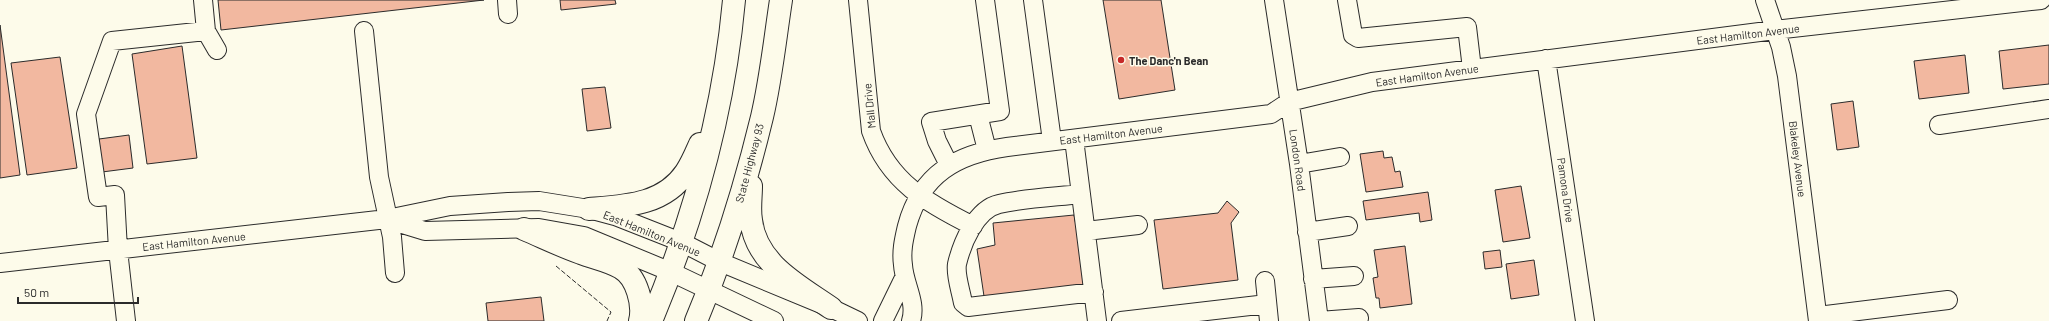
<svg xmlns="http://www.w3.org/2000/svg" width="2049" height="321" font-family="Barlow,sans-serif">
<rect width="100%" height="100%" fill="#fdfbea"/>
<path fill="#f2b8a0" stroke="#2b2b2b" d="M218 0H484L221 30Z
M560 0H615L616 4 561 10Z
M1103 0H1161L1175 90 1119 99Z
M0 25 20 175 0 178Z
M2049 45V84L2003 89 1999 51Z
M182 46 197 158 147 164 132 54Z
M1965 55 1969 93 1919 99 1914 61Z
M60 57 77 168 27 175 11 63Z
M605 87 611 128 587 131 582 89Z
M1853 101 1859 147 1837 150 1831 104Z
M129 135 133 168 102 172 99 139Z
M1383 151 1384 158 1392 157 1395 172 1400 171 1403 187 1366 192 1360 154Z
M1521 186 1530 238 1503 242 1495 190Z
M1428 192 1432 220 1420 222 1419 213 1366 220 1363 201Z
M1227 201 1239 212 1231 223 1238 280 1163 289 1154 220 1218 213Z
M1074 215 1089 291 985 303 977 249 995 245 993 223Z
M1405 246 1412 304 1380 308 1379 298H1376L1373 278 1378 277 1374 250Z
M1500 250 1502 267 1485 269 1483 252Z
M1534 260 1539 295 1511 299 1506 264Z
M541 297 544 321H488L486 303Z"/>
<g fill="none" stroke-linecap="round" stroke-linejoin="round">
<g stroke="#2b2b2b" stroke-width="20">
<path id="minor" d="M203 0 206 31 217 50
M507 0 508 14
M858 0 871 131C889 182 927 203 973 226
M1033 0 1052 141
M1274 0 1299 164 1319 321
M1347 0 1353 35 1358 38 1467 27 1472 69
M1765 0 1781 47 1787 76 1818 321
M364 31 379 177 392 237 395 273
M1546 59 1585 321
M978 115 987 150
M1939 125 2049 109
M1074 139 1097 321
M1299 164 1340 157
M949 165 937 141 931 122 1000 111 985 0
M1081 194C1054 197 1026 198 999 204 976 209 962 243 957 264 955 275 961 291 963 303L968 307 1094 292
M389 220 425 231 539 228 584 236 671 272 774 321
M1086 231 1138 225
M1307 232 1348 226
M0 263 387 219 450 206 508 202 539 201 589 209 615 216 681 242 720 262 831 308 858 321
M1313 279 1354 276
M1265 281 1269 321
M1818 316 1948 300
M126 321 118 250 115 195 98 197 86 114 112 41 206 31
M883 321 904 278
M911 321C917 302 904 284 903 265 901 251 904 239 907 226 921 174 957 154 1007 147L1271 114 1289 102 1372 82 1775 30 2041 0
M1121 321 1267 304
M1319 321 1359 318"/>
</g>
<g stroke="#2b2b2b" stroke-width="24">
<path id="major" d="M751 186C751 197 749 209 751 220 756 264 798 285 831 308
M589 209C626 206 664 205 686 172 692 163 696 153 700 144
M524 229C543 237 561 246 581 253 594 258 610 261 621 268 637 277 644 305 640 321
M651 321C694 219 724 110 734 0
M696 321C724 255 745 187 762 117 771 79 775 39 781 0"/>
</g>
<use href="#minor" stroke="#fdfbea" stroke-width="18"/>
<use href="#major" stroke="#fdfbea" stroke-width="22"/>
<path stroke="#2b2b2b" stroke-width="1" stroke-dasharray="5 2" stroke-linecap="butt" d="M556 266 611 312 607 321"/>
</g>
<circle fill="#c62828" stroke="#fdfbea" stroke-width="1.5" cx="1121" cy="60" r="4"/>
<g text-anchor="middle" dominant-baseline="central" stroke-width="3" stroke-linejoin="round" paint-order="stroke">
<g font-size="11" fill="#2b2b2b" stroke="#fdfbea">
<text transform="translate(1748 34) rotate(-7)">East Hamilton Avenue</text>
<text transform="translate(1427 75) rotate(-8)">East Hamilton Avenue</text>
<text transform="translate(869 106) rotate(-96)">Mall Drive</text>
<text transform="translate(1111 134) rotate(-7)">East Hamilton Avenue</text>
<text transform="translate(1798 159) rotate(83)">Blakeley Avenue</text>
<text transform="translate(1298 160) rotate(82)">London Road</text>
<text transform="translate(749 163) rotate(-75)">State Highway 93</text>
<text transform="translate(1566 190) rotate(82)">Pamona Drive</text>
<text transform="translate(652 233) rotate(22)">East Hamilton Avenue</text>
<text transform="translate(194 241) rotate(-6)">East Hamilton Avenue</text>
</g>
<g font-size="11" font-weight="bold" fill="#2b2b2b" stroke="#fdfbea" text-anchor="start">
<text x="1129" y="60">The Danc'n Bean</text>
</g>
</g>
<path d="M18 297v6h120v-6" fill="none" stroke="#2b2b2b" stroke-width="2"/>
<text x="24" y="297" font-size="12" fill="#2b2b2b" stroke="#fdfbea" stroke-width="3" paint-order="stroke">50 m</text>
</svg>
